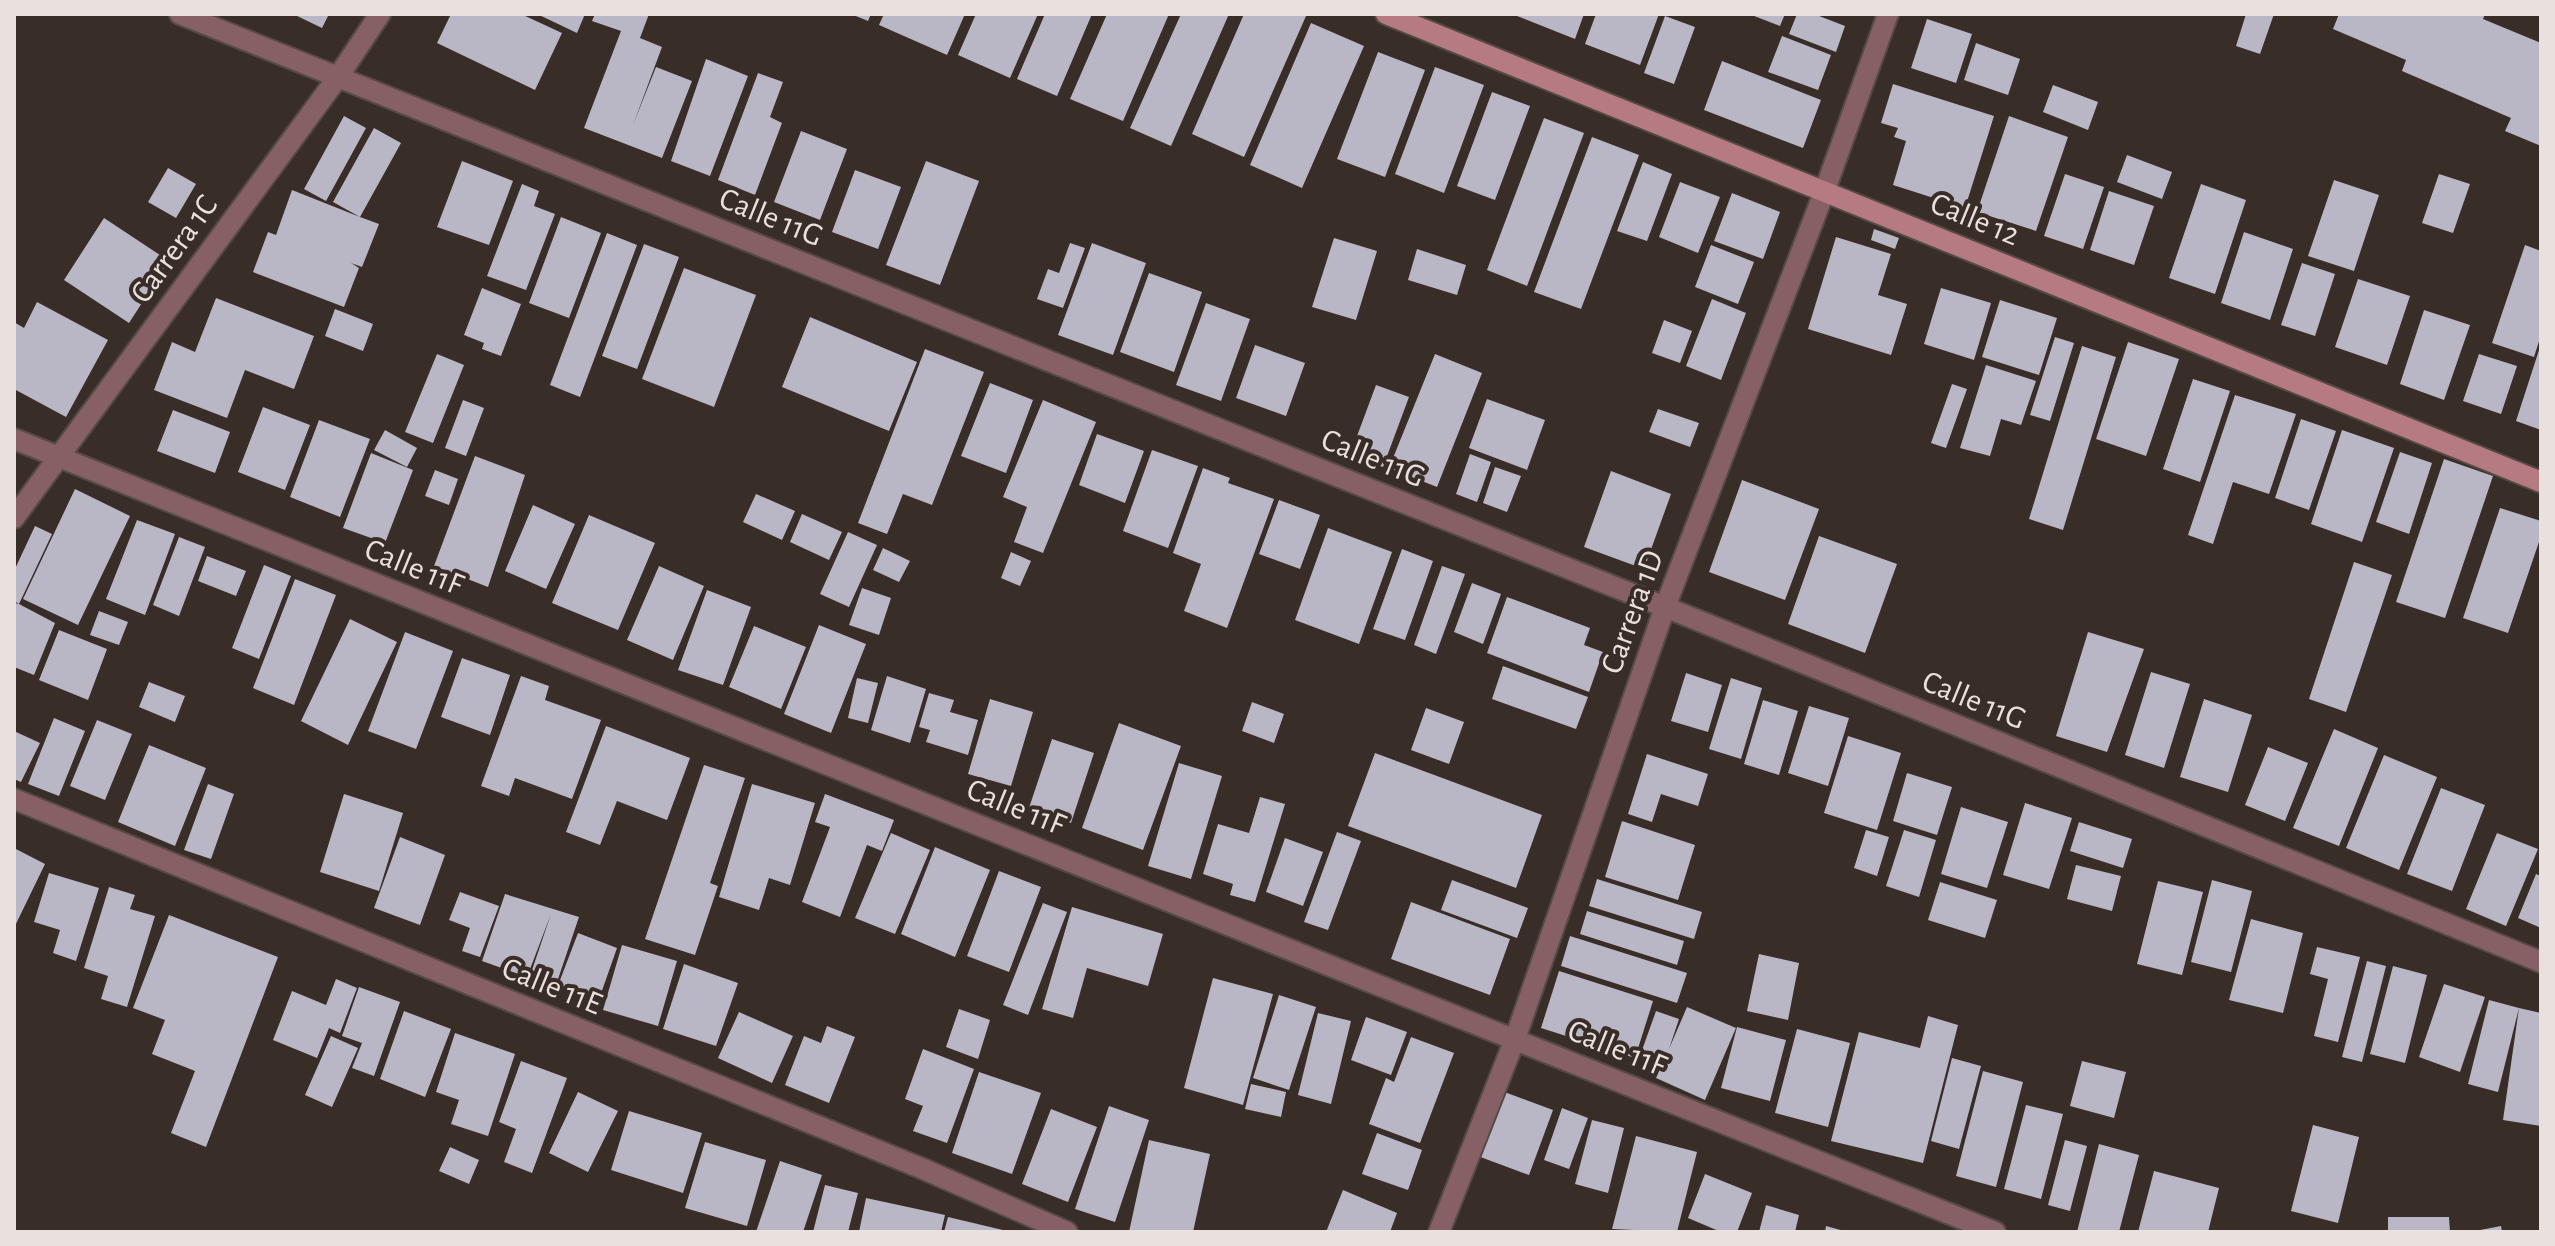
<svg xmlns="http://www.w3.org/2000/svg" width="2555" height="1246" font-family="'Alegreya Sans',sans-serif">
<rect width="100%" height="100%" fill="#392d28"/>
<path fill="#b9b6c5" d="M293 14H329L322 28Z
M451 14H521L562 33 535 90 437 43Z
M537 14H585L577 33Z
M595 14H649L640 38 662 47 633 125 656 67 692 81 662 158 584 128 621 31 592 21Z
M851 14H871L868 21Z
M884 14H965L947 55 879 25Z
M976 14H1038L1010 78 958 55Z
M1045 14H1092L1057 96 1017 79Z
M1107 14H1169L1123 121 1070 99Z
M1181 14H1229L1171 146 1130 128Z
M1244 14 1306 16 1244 157 1192 134Z
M1512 14H1584L1575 39Z
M1596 14H1659L1640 65 1585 44Z
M1749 14H1785L1780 26Z
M1797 14H1814L1845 26 1836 52 1789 34Z
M2246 14H2274L2260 54 2236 46Z
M2339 14H2485L2483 19 2541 43V146L2505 131 2511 118 2402 71 2406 60 2333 29Z
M1665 16 1695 27 1674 84 1644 73Z
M1927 19 1972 34 1956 83 1911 68Z
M1311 23 1364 46 1302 188 1250 165Z
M1782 36 1831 55 1818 90 1768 72Z
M1976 43 2020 59 2008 95 1964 80Z
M1378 52 1425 70 1385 177 1337 159Z
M706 59 748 76 710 176 671 161Z
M1722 61 1821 100 1803 148 1704 110Z
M1435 67 1484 85 1444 193 1395 174Z
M758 73 783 82 770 117 782 123 755 195 718 180Z
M1893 84 1994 116 1965 208 1893 185 1906 141 1894 137 1898 128 1881 123Z
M2053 85 2098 102 2088 130 2043 112Z
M1492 92 1530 106 1495 200 1457 186Z
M344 116 366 128 326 201 304 189Z
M2009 116 2068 137 2036 231 1977 212Z
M1544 118 1584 133 1527 286 1487 270Z
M374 128 401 143 360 217 379 224 362 267 351 263 359 268 344 307 253 272 268 232 276 235 292 190 360 217 333 202Z
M801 131 847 149 820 220 774 202Z
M1592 137 1639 155 1581 309 1534 292Z
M2127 155 2172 172 2162 199 2117 182Z
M462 161 513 181 489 245 437 227Z
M926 161 979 181 940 285 886 265Z
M1643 162 1672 174 1647 241 1617 231Z
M168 168 196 184 176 218 148 202Z
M855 170 901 187 878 249 832 232Z
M2065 174 2104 187 2083 249 2044 236Z
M2439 174 2470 184 2453 233 2422 223Z
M2334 180 2379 195 2354 271 2308 256Z
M1680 182 1720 197 1698 253 1659 237Z
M522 184 539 191 534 206 555 214 526 290 487 276Z
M2201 184 2246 200 2215 294 2169 278Z
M2109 191 2154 206 2134 265 2090 250Z
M1732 193 1780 212 1763 259 1714 241Z
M561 217 601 233 569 318 529 303Z
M104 218 169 261 129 323 64 280Z
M1874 229 1899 238 1895 249 1871 240Z
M2244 232 2293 249 2270 320 2221 303Z
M607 233 637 245 580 397 550 385Z
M1836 237 1891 254 1878 295 1907 304 1891 355 1808 329Z
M1334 238 1377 251 1356 320 1312 307Z
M1070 243 1085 248 1063 308 1037 299 1048 269 1059 273Z
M1092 243 1146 263 1113 355 1058 335Z
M644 244 679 257 637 369 602 356Z
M1711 245 1754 262 1738 304 1695 287Z
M2525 245 2541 251V335L2534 357 2492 343Z
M1417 249 1466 265 1457 295 1408 280Z
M2302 263 2335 274 2315 336 2281 325Z
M684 268 756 295 714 407 642 379Z
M1149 273 1202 292 1174 372 1120 352Z
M2358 279 2410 296 2387 365 2335 347Z
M482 288 521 304 501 356 482 349 484 343 464 335Z
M1941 288 1991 303 1974 360 1924 344Z
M216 298 314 336 294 389 245 370 227 418 154 390 172 342 195 352Z
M1712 299 1746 313 1721 380 1686 366Z
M2000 300 2057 318 2039 375 1982 357Z
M37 302 108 340 66 417 14 389V322L24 328Z
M1206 303 1250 319 1221 401 1176 385Z
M335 309 373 324 363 351 325 336Z
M2424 310 2470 325 2444 400 2400 384Z
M810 317 917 362 889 431 782 387Z
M1664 320 1692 331 1680 363 1652 353Z
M2055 337 2074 343 2050 421 2030 415Z
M2128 342 2179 359 2146 456 2096 439Z
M1255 345 1305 363 1286 416 1236 398Z
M2082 346 2116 357 2063 530 2029 519Z
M2540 347H2541V430L2516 421Z
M925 349 984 372 932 505 903 494 887 534 858 523Z
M437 354 464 365 433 443 405 432Z
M1435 354 1482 373 1437 487 1389 468Z
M2479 354 2517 366 2501 414 2463 401Z
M1986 365 2036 381 2021 425 2001 419 1990 456 1960 448Z
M2193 379 2230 391 2200 482 2163 469Z
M990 383 1033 400 1006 473 961 456Z
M1952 384 1967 389 1946 448 1931 443Z
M1376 385 1409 397 1383 467 1350 455Z
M2235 395 2296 414 2269 494 2233 482 2213 544 2188 535Z
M1487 399 1545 420 1527 470 1469 448Z
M463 400 484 408 466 456 445 448Z
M1043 400 1096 422 1043 553 1014 542 1027 507 1003 497Z
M263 407 310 425 285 490 238 472Z
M1658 409 1699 423 1690 447 1649 432Z
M173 410 230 432 215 473 157 451Z
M2301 419 2336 431 2309 510 2275 498Z
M319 420 370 439 340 517 290 497Z
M385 430 417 448 407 467 374 450Z
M2342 430 2394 448 2362 542 2311 524Z
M1097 434 1144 451 1125 503 1079 485Z
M1152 450 1198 466 1168 548 1123 531Z
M2400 452 2432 463 2409 534 2376 522Z
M371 453 413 470 385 543 343 528Z
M1470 454 1491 462 1477 502 1456 494Z
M475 456 525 475 488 587 434 566Z
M2444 459 2493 476 2445 618 2396 602Z
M1495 467 1521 476 1507 512 1483 503Z
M1203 468 1230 478 1228 483 1274 499 1227 628 1184 611 1201 564 1173 553Z
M435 470 458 479 449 505 425 496Z
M1611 471 1671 494 1644 569 1584 547Z
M1742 480 1819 509 1785 600 1709 572Z
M75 489 130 516 78 625 23 599Z
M756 494 795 511 782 540 743 522Z
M1279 500 1320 515 1300 569 1259 554Z
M533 505 575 524 546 589 505 571Z
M2500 508 2541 521V536L2508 633 2463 618Z
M802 514 842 532 829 560 790 542Z
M589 515 655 543 618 630 552 603Z
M137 520 175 534 145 615 106 599Z
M35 526 52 534 19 604 55 623 34 675 14 667V603L19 604 14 601V571Z
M1328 528 1392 552 1359 644 1295 620Z
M848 532 877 545 849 607 820 594Z
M1819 536 1897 564 1865 653 1788 624Z
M179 537 205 547 179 616 153 605Z
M883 548 910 561 899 582 873 570Z
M1402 549 1433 561 1405 640 1373 629Z
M1011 552 1031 561 1020 586 1001 578Z
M207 556 246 571 236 596 198 581Z
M2354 562 2392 575 2346 712 2309 699Z
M264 565 291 576 259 659 232 648Z
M659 566 704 586 673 660 627 640Z
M1442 566 1465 574 1436 654 1414 645Z
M295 579 336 595 294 705 253 688Z
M1472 583 1501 594 1483 644 1454 632Z
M862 588 891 598 879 635 849 625Z
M707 590 751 607 723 685 678 670Z
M1507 597 1590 628 1584 645 1603 652 1589 692 1487 653Z
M99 611 128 622 119 645 90 635Z
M350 619 397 642 348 745 301 721Z
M819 625 866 644 831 733 784 714Z
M754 626 806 647 781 709 729 687Z
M59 630 107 649 88 700 39 680Z
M405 632 453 651 416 749 368 731Z
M2088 632 2144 649 2107 752 2056 736Z
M462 658 510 675 490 735 441 717Z
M1503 666 1588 697 1576 729 1492 699Z
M2151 672 2190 684 2164 768 2125 755Z
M1686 673 1722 685 1708 732 1671 721Z
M521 676 549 686 545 700 601 720 572 799 515 778 509 796 481 786Z
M887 676 926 689 910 743 871 730Z
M857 678 878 683 868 723 848 718Z
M1731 678 1762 688 1741 759 1709 749Z
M149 682 185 696 175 722 139 707Z
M929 693 954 700 950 712 978 720 968 755 926 742 930 730 919 727Z
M990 699 1033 712 1011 786 968 774Z
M2204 699 2252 715 2228 792 2180 777Z
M1763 700 1798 711 1779 775 1744 764Z
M1252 702 1284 714 1274 743 1242 731Z
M1809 706 1849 718 1828 786 1788 773Z
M1426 708 1464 722 1449 764 1411 750Z
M54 718 85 731 59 796 28 784Z
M97 720 132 734 105 800 70 786Z
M1119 723 1181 746 1143 850 1082 828Z
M606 726 690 758 667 820 617 801 600 845 566 832Z
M2334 729 2378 748 2339 846 2293 828Z
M14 731 40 743 21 782 14 779Z
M1848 736 1901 753 1877 830 1824 813Z
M1052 739 1094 753 1071 823 1029 808Z
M149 745 206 768 175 846 118 822Z
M2268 747 2308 763 2285 821 2245 805Z
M1375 753 1542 815 1516 888 1348 826Z
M1647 754 1708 774 1698 806 1661 794 1652 822 1628 814Z
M2384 755 2437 777 2399 870 2346 848Z
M1179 763 1222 776 1191 879 1148 866Z
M704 765 745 778 710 883 718 886 695 955 645 939Z
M1907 773 1952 787 1937 835 1893 821Z
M208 784 234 794 211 859 184 850Z
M752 784 815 803 790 885 769 878 759 910 719 897Z
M2441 788 2485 805 2452 891 2407 874Z
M344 794 403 813 379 891 320 872Z
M825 794 894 820 882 851 867 845 840 917 802 902 830 827 815 822Z
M1260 797 1285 804 1255 902 1230 895 1233 884 1203 874 1218 824 1249 833Z
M2025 803 2072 818 2049 889 2003 875Z
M1961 807 2008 822 1987 888 1941 874Z
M1622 821 1695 845 1678 900 1605 877Z
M2079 822 2132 839 2123 868 2070 851Z
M1866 830 1889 837 1877 876 1854 868Z
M1904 830 1936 840 1919 897 1886 886Z
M1337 832 1361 841 1328 930 1304 922Z
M891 833 930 850 895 934 855 918Z
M2497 833 2538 849 2506 926 2466 909Z
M400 837 445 855 420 925 374 908Z
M1285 838 1323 852 1303 906 1266 892Z
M935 847 990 870 955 957 901 934Z
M14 848 45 864 14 928Z
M2076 865 2121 876 2112 911 2067 899Z
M999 871 1041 887 1009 972 967 956Z
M49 873 99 888 76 961 53 953 60 930 34 922Z
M2536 874 2541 876V928L2518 918Z
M1597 879 1702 912 1694 939 1589 906Z
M1452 880 1528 908 1517 938 1441 910Z
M2212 880 2252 891 2231 972 2191 962Z
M2158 881 2203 892 2182 975 2137 964Z
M1940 882 1997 900 1985 938 1928 920Z
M109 887 135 895 130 909 155 916 127 1007 101 999 108 976 84 968Z
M460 892 499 906 480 957 462 951 470 928 449 920Z
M505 894 579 917 555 988 529 979 551 914 527 977 482 961Z
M1411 902 1510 939 1490 995 1391 959Z
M1043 903 1067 912 1028 1015 1003 1005Z
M1072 907 1163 934 1148 986 1087 968 1073 1018 1042 1009Z
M1587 911 1684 941 1677 965 1580 934Z
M169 915 278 957 206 1147 171 1133 195 1071 152 1054 165 1020 133 1008Z
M2251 919 2303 933 2283 1013 2229 1000Z
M578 933 617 948 598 1002 557 988Z
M1570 936 1687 973 1677 1003 1561 966Z
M622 945 677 961 658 1026 603 1010Z
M2317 947 2360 957 2338 1042 2314 1036 2328 979 2310 974Z
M1759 954 1799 963 1788 1020 1747 1011Z
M2367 961 2386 966 2362 1062 2342 1057Z
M684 964 738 983 716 1046 663 1029Z
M2393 966 2427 975 2405 1063 2370 1054Z
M1559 971 1653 1001 1635 1058 1541 1028Z
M1213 978 1273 994 1243 1105 1184 1088Z
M336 979 357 988 340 1033 329 1028 317 1058 273 1040 292 991 326 1005Z
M2444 984 2485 997 2460 1072 2419 1057Z
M359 987 400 1002 374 1076 352 1068 362 1043 342 1036Z
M1279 995 1316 1007 1289 1090 1253 1078Z
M2489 1000 2519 1008 2498 1092 2468 1084Z
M1687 1007 1736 1028 1705 1100 1656 1078 1663 1062 1641 1053 1656 1011 1679 1019 1669 1049Z
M2519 1008 2541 1013V1126L2503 1120Z
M959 1009 990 1020 978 1059 946 1047Z
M404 1011 451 1029 425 1097 380 1079Z
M739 1012 793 1036 772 1083 718 1058Z
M1318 1013 1351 1021 1331 1104 1298 1095Z
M1928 1016 1958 1025 1923 1163 1831 1141 1859 1032 1920 1048Z
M1366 1017 1407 1032 1391 1075 1351 1060Z
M827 1026 855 1037 829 1103 785 1085 804 1036 821 1043Z
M1737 1027 1786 1040 1770 1101 1721 1088Z
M1797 1029 1850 1043 1828 1127 1775 1113Z
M455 1033 515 1054 488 1136 451 1124 459 1100 436 1092Z
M331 1036 358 1048 332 1107 305 1095Z
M1411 1037 1454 1053 1420 1143 1369 1124 1386 1078 1394 1082Z
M923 1049 974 1069 947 1143 913 1131 923 1106 905 1099Z
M1952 1058 1981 1066 1959 1149 1931 1141Z
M521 1061 567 1078 532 1173 504 1162 516 1129 499 1122Z
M2082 1061 2126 1072 2114 1118 2070 1106Z
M1983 1071 2023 1082 1996 1187 1956 1176Z
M979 1072 1041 1093 1012 1174 952 1153Z
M1251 1084 1286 1092 1281 1117 1245 1109Z
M1499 1090 1553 1110 1529 1175 1475 1155Z
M578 1092 618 1111 588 1172 549 1153Z
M2026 1105 2063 1114 2041 1199 2004 1189Z
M1109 1106 1149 1120 1115 1222 1075 1209Z
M1562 1108 1588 1118 1569 1169 1544 1160Z
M1051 1109 1097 1127 1068 1202 1022 1184Z
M629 1111 702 1133 683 1193 611 1170Z
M1592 1120 1624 1128 1608 1193 1575 1184Z
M2313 1125 2359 1137 2338 1223 2291 1211Z
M1377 1133 1422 1150 1408 1190 1362 1174Z
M1636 1136 1697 1152 1677 1232 1612 1229Z
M1149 1140 1210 1154 1193 1232H1129Z
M2065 1140 2087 1146 2070 1211 2048 1205Z
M705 1142 766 1160 747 1226 685 1208Z
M2099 1144 2139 1155 2119 1232H2077Z
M450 1147 479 1160 469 1184 439 1171Z
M780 1161 822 1175 803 1232H756Z
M2154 1171 2219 1188 2208 1232H2138Z
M1705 1174 1752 1193 1737 1232H1721L1688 1218Z
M825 1185 858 1193 848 1232H813Z
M1343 1190 1397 1213 1390 1232H1326Z
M866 1198 945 1215 941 1232H859Z
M1766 1205 1799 1215 1795 1232H1759Z
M948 1217 1007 1231V1232H944Z
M2388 1217H2449L2450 1232H2388Z
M1826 1226 1844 1231V1232H1825Z
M2501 1226 2502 1232H2475V1231Z"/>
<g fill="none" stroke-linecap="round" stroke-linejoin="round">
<g stroke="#554a45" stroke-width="24">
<path id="street" d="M180 14 1665 607 2541 962
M14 439 1995 1232
M14 518 338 77 380 14
M14 799 921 1168 1067 1232
M1439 1232 1515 1039 1665 607 1825 190 1888 14"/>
</g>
<g stroke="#554a45" stroke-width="24">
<path id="secondary" d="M1386 14 2541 482"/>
</g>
<use href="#street" stroke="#866065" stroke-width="20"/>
<use href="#secondary" stroke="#b67a83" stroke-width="20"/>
</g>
<g text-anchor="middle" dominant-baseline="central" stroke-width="8" stroke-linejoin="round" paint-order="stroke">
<g font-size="32" fill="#eae1de" stroke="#392d28">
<text transform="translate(771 217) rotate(22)">Calle 11G</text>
<text transform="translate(1975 219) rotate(22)">Calle 12</text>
<text transform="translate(174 249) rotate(-54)">Carrera 1C</text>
<text transform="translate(1373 458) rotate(22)">Calle 11G</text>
<text transform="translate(414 567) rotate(22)">Calle 11F</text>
<text transform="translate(1632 612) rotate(-70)">Carrera 1D</text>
<text transform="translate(1974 700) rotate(22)">Calle 11G</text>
<text transform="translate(1016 807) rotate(22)">Calle 11F</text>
<text transform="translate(552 986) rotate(22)">Calle 11E</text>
<text transform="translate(1617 1048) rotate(22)">Calle 11F</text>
</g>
</g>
<rect width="2555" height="1246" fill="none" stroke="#eae1de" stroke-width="32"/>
</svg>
